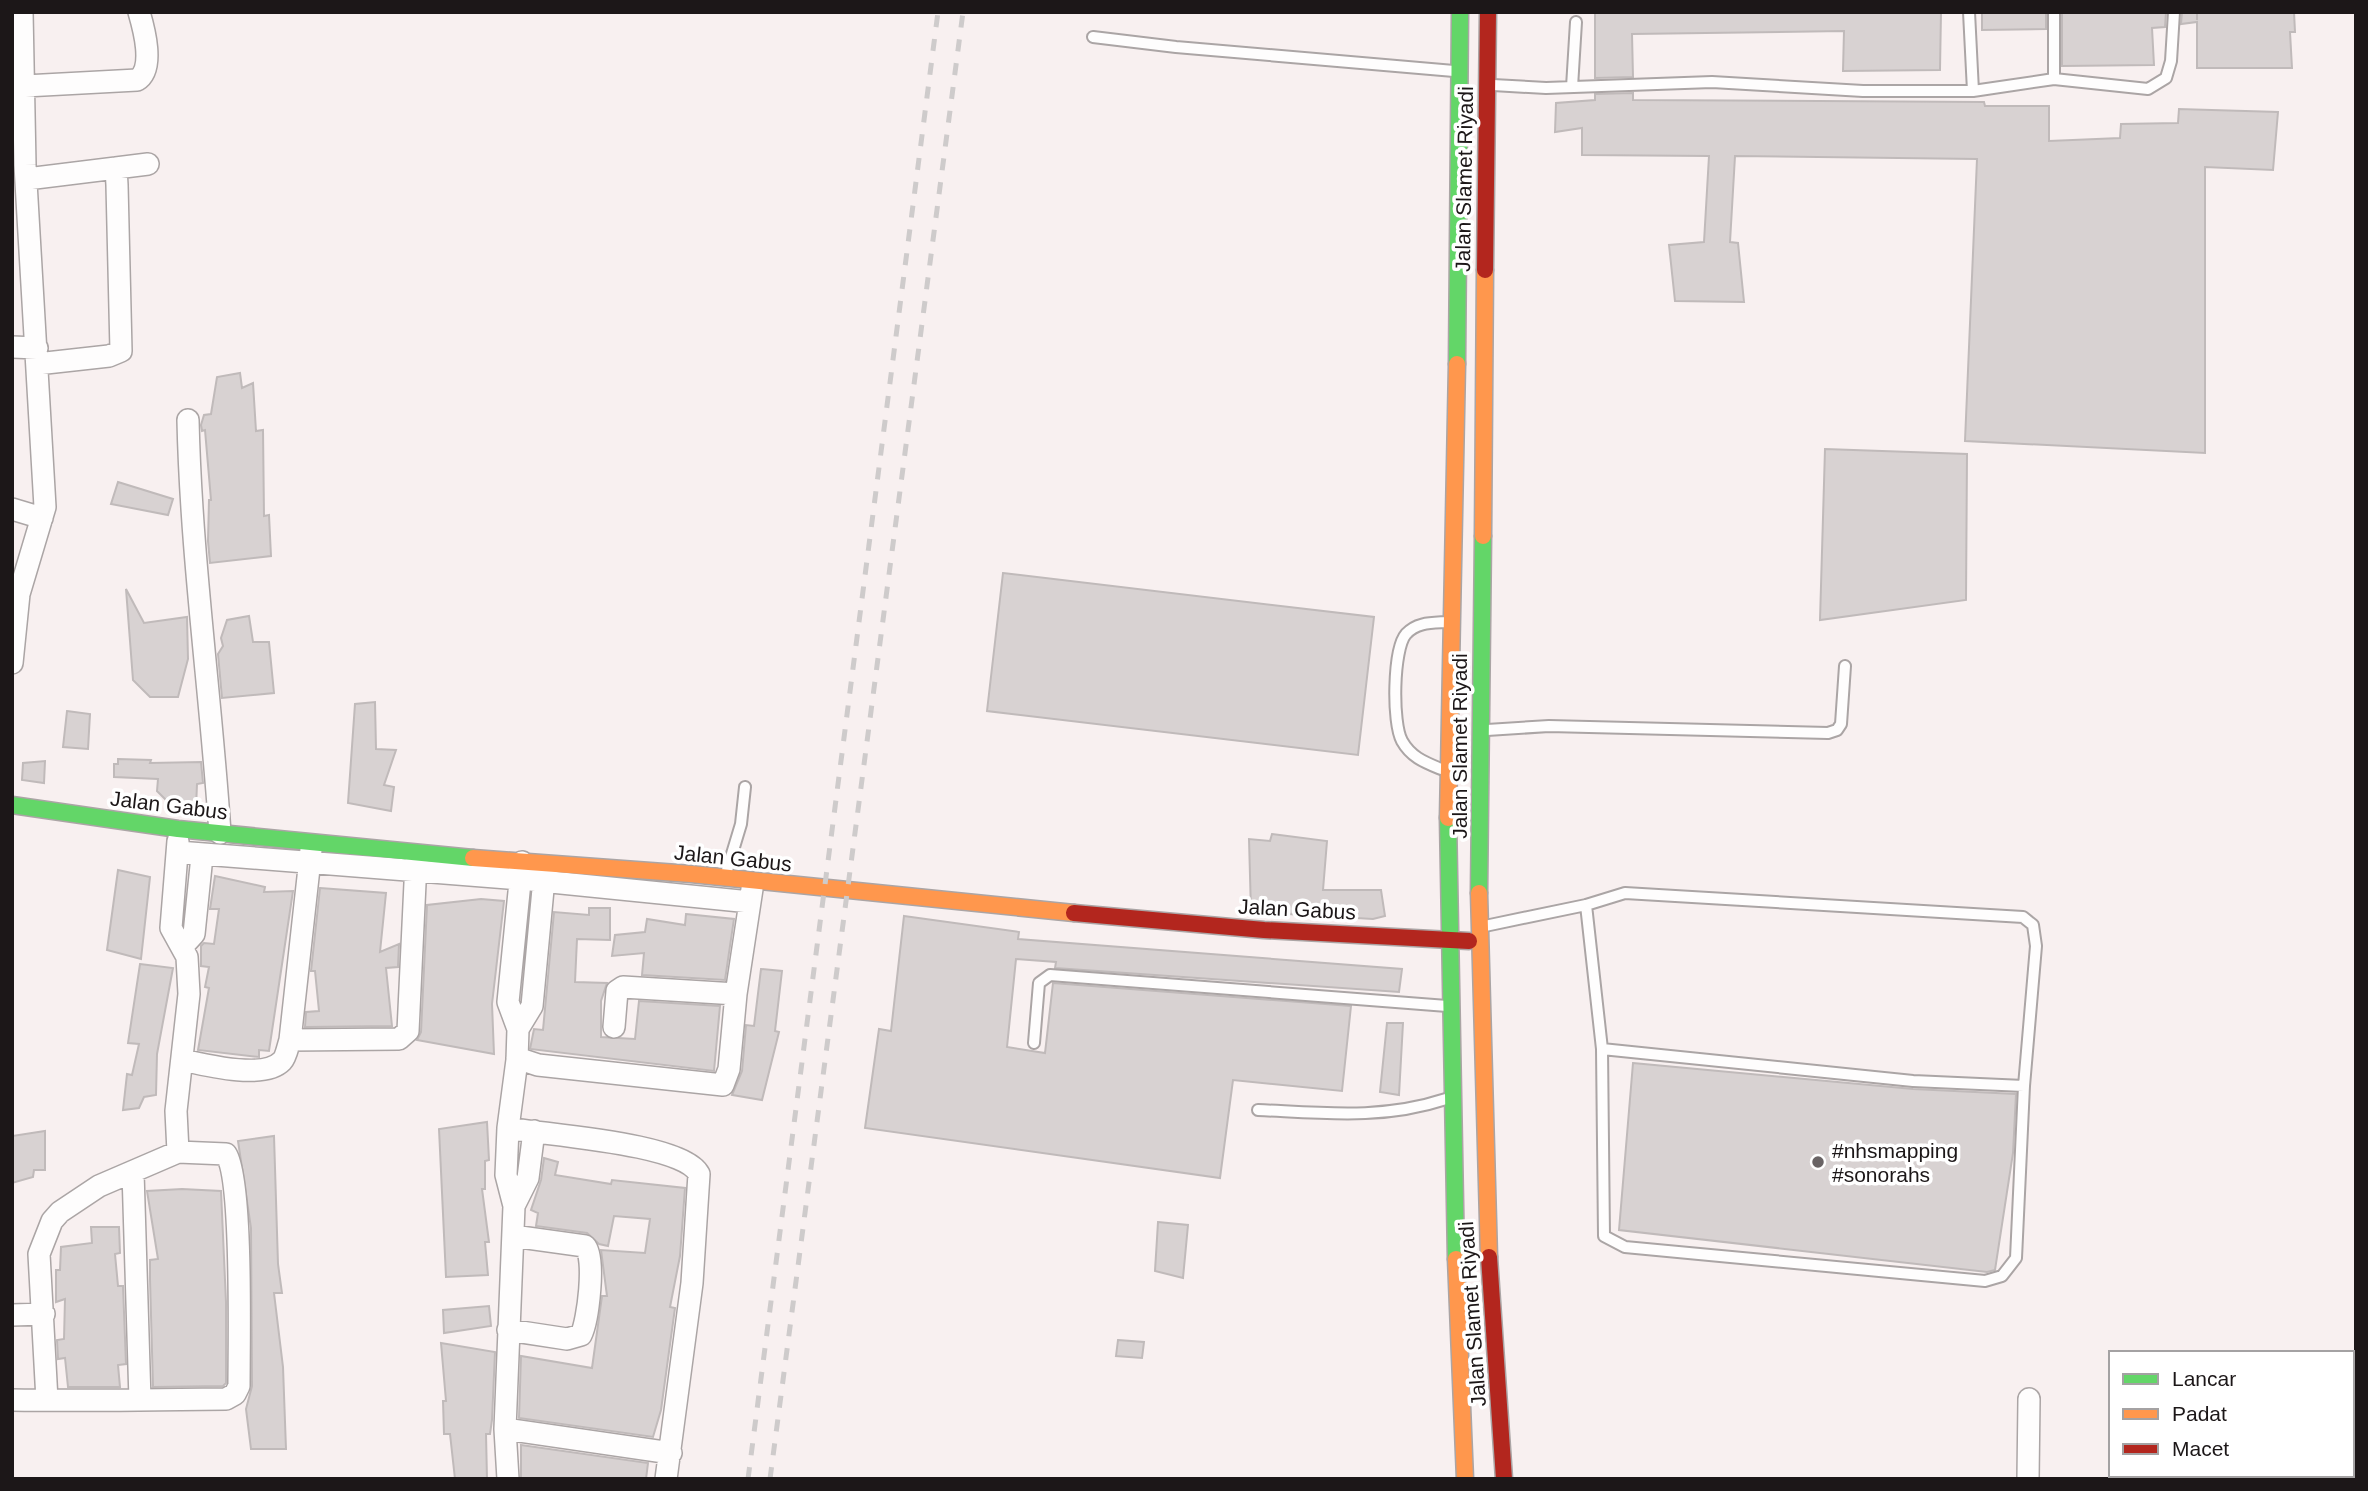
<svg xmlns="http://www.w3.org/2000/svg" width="2368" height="1491" font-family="Helvetica,sans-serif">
<rect width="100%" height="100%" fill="#f8f0f0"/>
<path fill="#d8d2d2" stroke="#c0baba" stroke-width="2" d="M1595 12H1941L1940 70 1843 71 1844 31 1632 34 1633 77 1595 78Z
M1982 12H2046V29L1982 30Z
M2062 12H2166L2165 27 2152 28 2154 65 2062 66Z
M2182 12H2197V20V12H2294L2295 32H2290L2292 68H2197V22L2181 24Z
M1633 93V100L1984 102 1985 106H2049V141L2120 138 2121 124 2178 123 2179 109 2278 112 2273 170 2205 167V453L1965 441 1977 159 1735 156 1730 242 1738 243 1744 302 1675 301 1669 245 1704 242 1709 156 1582 155V128L1555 132 1556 103 1595 100V94Z
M240 373 242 388 253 383 256 431 263 430 264 516 269 515 271 556 210 563 208 541 209 500H211L205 430 202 431 201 425 204 415 211 414 217 377Z
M1825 449 1967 454 1966 600 1820 620Z
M118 482 173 499 168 515 111 504Z
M1003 573 1374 617 1358 755 987 711Z
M126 589 144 623 187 617 188 659 178 697H150L133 680Z
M249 616 253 642H269L274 693 222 698 218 654 223 646 221 638 227 620Z
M375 702 376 749 396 750 384 785 394 787 391 811 348 803 355 704Z
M67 711 90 714 88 749 63 747Z
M118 759 151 760 150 763 201 762 203 783 197 784 196 808 169 803 157 791 158 779 114 777V764H118Z
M45 761 44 783 22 780 23 763Z
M1272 834 1327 841 1323 890H1381L1385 916 1373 919 1251 912 1249 839 1270 841Z
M118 870 150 877 141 959 107 950Z
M215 876 265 887 264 892 293 891 269 1051 259 1050V1057L198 1050 209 988 205 987 209 967 201 966V946L204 943 214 944 219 909H210Z
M320 888 386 893 380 952 399 944 398 967 386 968 392 1026 305 1027 306 1012 319 1011 315 971H311Z
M481 899 504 901 492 1004 494 1054 417 1040 421 1032 427 905Z
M589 908H610V940L577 939 575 982 607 983 601 1001V1037L635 1039 639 1001 720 1006 714 1071 530 1049 534 1029 543 1030 554 912 589 915Z
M686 914 734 919 725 980 642 975 644 953 612 956 615 935 645 932 647 919 685 925Z
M904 916 1019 932 1018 939 1402 969 1399 992 1055 968 1056 962 1016 959 1007 1047 1045 1053 1053 983 1351 1006 1342 1091 1233 1080 1220 1178 865 1128 879 1029 891 1031Z
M140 964 173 968 157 1054 156 1095 144 1097 139 1108 123 1110 127 1074 132 1075 139 1044 128 1043Z
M761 969 782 971 775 1031 779 1032 762 1100 732 1095 742 1071 746 1025 754 1026Z
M1387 1023H1403L1399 1095 1380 1092Z
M1633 1063 1913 1089 2016 1094 2013 1153 1995 1270 1987 1272 1619 1230Z
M487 1122 489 1160 485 1161V1189H482L489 1242H485L488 1275 446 1277 439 1129Z
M45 1131V1170H34L33 1177 12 1183V1136Z
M274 1136 278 1264 282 1293H274L283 1367 286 1449H251L246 1409 252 1386 251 1228 238 1141Z
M544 1158 558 1162 555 1175 611 1184 612 1180 685 1188 680 1256 670 1307 675 1308 661 1410 653 1437 519 1418 521 1356 592 1368 602 1296H607L601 1250 645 1253 650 1219 614 1216 608 1246 599 1244 587 1233 536 1226 538 1213 531 1210 541 1180Z
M182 1189 221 1191 226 1302V1383L223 1386 153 1387 150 1279V1260L158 1259 147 1191Z
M1158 1222 1188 1225 1183 1278 1155 1271Z
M91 1227H119L120 1253 115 1254 118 1286H123L126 1364 118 1365 120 1387H68L65 1358 58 1359 57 1340 64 1339 65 1299 56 1302V1270H60L61 1247 92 1243Z
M489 1306 491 1326 444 1333 443 1310Z
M1118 1340 1144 1342 1142 1358 1116 1356Z
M441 1343 495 1352 492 1420 490 1434H486L487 1479H455L450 1434H444L443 1401H446Z
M521 1445 648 1463 646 1479H521Z"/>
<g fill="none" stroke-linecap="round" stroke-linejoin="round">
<g stroke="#aba5a5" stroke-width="14">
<path id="lane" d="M1969 12 1973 91
M1093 37 1176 47 1454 71
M2054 79 2148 89 2166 78 2171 61 2174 12
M1493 85 1546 88 1712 82 1863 91H1973L2054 79V12
M1572 87 1576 22
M1487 730 1549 726 1828 733 1837 730 1841 724 1845 666
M1441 769C1424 762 1411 757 1402 741 1392 723 1393 649 1406 634 1417 622 1432 623 1447 622
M725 877 741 824 745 787
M1485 926 1586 905 1625 893 2023 917 2033 925 2036 946 2024 1086 2016 1258 2002 1276 1985 1281 1625 1247 1604 1236 1602 1049 1586 905
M1034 1043 1039 983 1050 975 1447 1006
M1602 1049 1913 1081 2024 1086
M1258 1110C1324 1113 1382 1120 1446 1099"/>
</g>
<g stroke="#aba5a5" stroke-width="24">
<path id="street" d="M25 86 137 80C155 69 144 29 139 12
M116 168 148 164
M27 179 116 168 117 185 121 351 109 356 37 364
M12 347 37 348
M188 420C191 558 211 695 220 833
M12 509 42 518
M12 663 19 594 45 507 25 165 22 12
M178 841 171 928 187 957 189 994 176 1111 178 1152
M311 850 290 1040 399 1039 408 1031 416 862
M178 852 521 879 750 902
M522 862 508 1002 518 1029 517 1060 508 1128C545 1135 683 1143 699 1174L692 1283 666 1479
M182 947 194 934 202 856
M614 1027 617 991 623 987 736 994
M518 1029 532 1006 545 868
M517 1058 538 1065 723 1085 729 1069 736 994 752 889
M183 1060C205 1065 264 1080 282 1061 286 1057 288 1046 290 1040
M508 1128 506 1175 514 1206 505 1429 508 1479
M133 1172 140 1400
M514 1206 528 1178 534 1131
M12 1315 44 1314
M508 1330 567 1339 581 1335C588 1321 596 1257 585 1246L513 1236
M12 1400C83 1401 155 1400 226 1399L235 1394 239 1386C239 1345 243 1180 226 1154L178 1152 99 1186 60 1212 52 1221 39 1254 47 1400
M505 1429 671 1453
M2028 1479 2029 1399"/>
</g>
<g stroke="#aba5a5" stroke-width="19">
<path id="fast" d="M1457 364 1460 12
M12 805 178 829 473 858
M1448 818 1456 1259
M1479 893 1483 536"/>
</g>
<g stroke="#aba5a5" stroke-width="19">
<path id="slow" d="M1483 536 1485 270
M1448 818 1457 364
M473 858 691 874 1074 913
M1479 893 1489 1257
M1456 1259 1465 1479"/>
</g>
<g stroke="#aba5a5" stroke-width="19">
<path id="jam" d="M1485 270 1488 12
M1074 913 1264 930 1469 941
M1489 1257 1504 1479"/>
</g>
<use href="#lane" stroke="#fefdfd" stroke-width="10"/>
<use href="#street" stroke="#fefdfd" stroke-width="21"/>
<use href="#fast" stroke="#63d668" stroke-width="16"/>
<use href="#slow" stroke="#ff974d" stroke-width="16"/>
<use href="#jam" stroke="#b3261e" stroke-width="16"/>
<path stroke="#cecbcb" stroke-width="5" stroke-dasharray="12 12" stroke-linecap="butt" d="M748 1479 938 12
M770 1479 963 12"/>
</g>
<circle fill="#696364" stroke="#fff" stroke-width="2.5" cx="1818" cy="1162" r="7"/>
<g text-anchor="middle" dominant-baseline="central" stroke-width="7" stroke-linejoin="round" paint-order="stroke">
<g font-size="21" fill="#1c1718" stroke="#fff">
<text transform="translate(1464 179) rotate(-89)">Jalan Slamet Riyadi</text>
<text transform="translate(1459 746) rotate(-90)">Jalan Slamet Riyadi</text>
<text transform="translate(169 805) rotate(7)">Jalan Gabus</text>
<text transform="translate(733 858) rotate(6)">Jalan Gabus</text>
<text transform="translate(1297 909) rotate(3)">Jalan Gabus</text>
<text transform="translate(1472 1314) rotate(-94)">Jalan Slamet Riyadi</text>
</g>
<g font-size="21" fill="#1c1718" stroke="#fff" text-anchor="start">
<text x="1832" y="1150">#nhsmapping<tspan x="1832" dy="24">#sonorahs</tspan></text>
</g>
</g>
<rect width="2368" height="1491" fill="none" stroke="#1c1718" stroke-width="28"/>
<rect x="2109" y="1351" width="245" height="126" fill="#ffffff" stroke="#a4a2a3" stroke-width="2"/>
<rect x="2123" y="1374" width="35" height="10" fill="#63d668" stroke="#a4a2a3" stroke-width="2"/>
<text x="2172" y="1386" font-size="21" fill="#1c1718">Lancar</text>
<rect x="2123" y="1409" width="35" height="10" fill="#ff974d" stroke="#a4a2a3" stroke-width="2"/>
<text x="2172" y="1421" font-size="21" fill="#1c1718">Padat</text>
<rect x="2123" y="1444" width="35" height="10" fill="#b3261e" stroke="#a4a2a3" stroke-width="2"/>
<text x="2172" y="1456" font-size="21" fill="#1c1718">Macet</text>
</svg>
